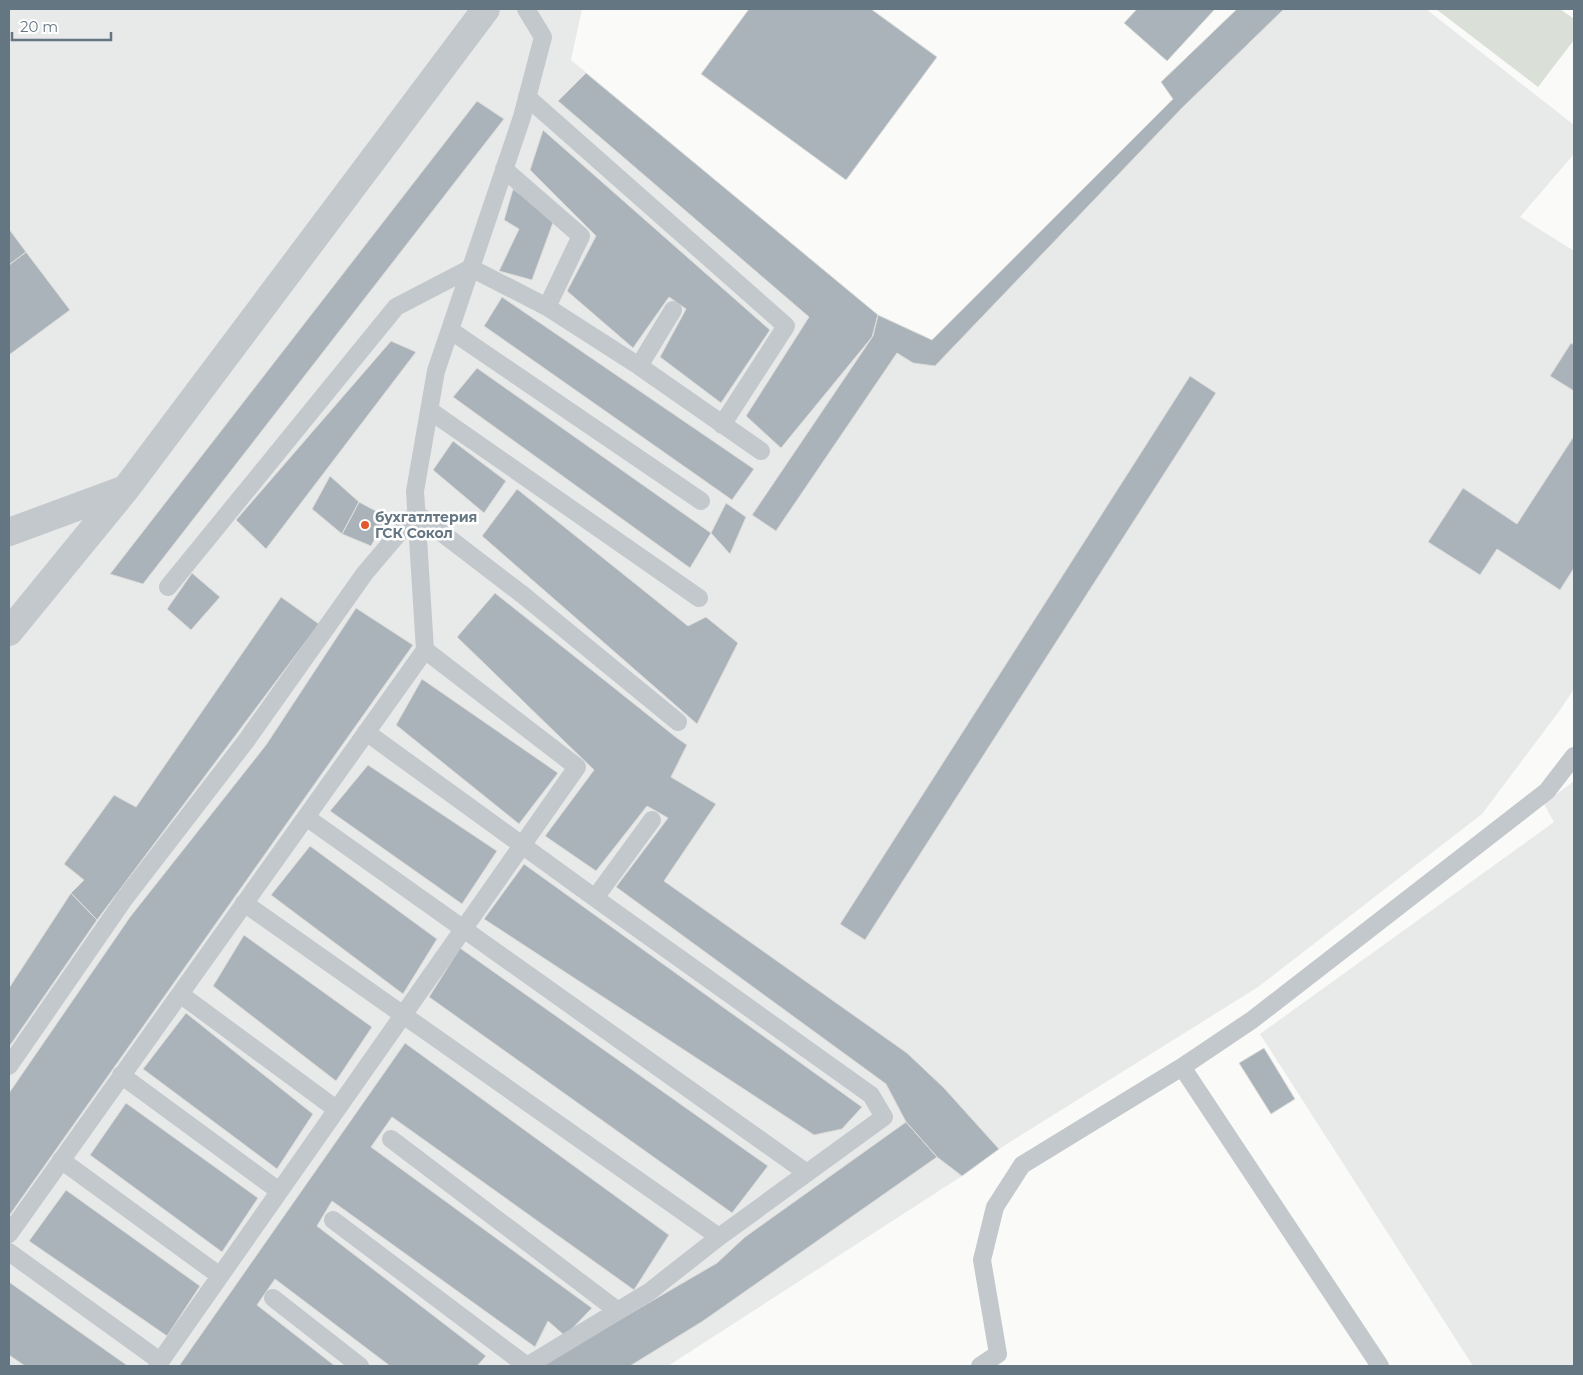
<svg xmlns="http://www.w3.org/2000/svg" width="1583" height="1375" font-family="Montserrat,sans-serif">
<rect width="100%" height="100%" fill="#fafaf8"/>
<path fill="#e8e9e9" d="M9 9H582L571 60 878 315 931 340 1173 99 1161 82 1237 9H1426L1574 125V154L1520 217 1574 251V689L1560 710 1482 814 1258 987 999 1149 962 1176 668 1366H9Z
M1574 781V1366H1473L1260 1034 1554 822 1544 804Z"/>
<path fill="#dadfd7" d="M1436 9H1560L1574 19V40L1538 87Z"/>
<path fill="#aab3b9" stroke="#dcdcda" d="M749 9H871L937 57 846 180 701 74Z
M1137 9H1215L1167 61 1124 23Z
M1237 9H1284L1182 108 935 366 913 363 897 353 776 531 752 515 873 336 878 315 932 340 1173 99 1161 82Z
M586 73 878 315 872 337 781 448 746 416 809 317 558 101Z
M477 101 504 119 143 584 110 574Z
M543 130 770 330 721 403 660 357 686 309 669 297 633 348 567 291 596 236 530 170Z
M513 189 554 220 532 280 499 271 519 229 504 220Z
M9 229 26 252 9 265Z
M26 252 70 310 9 355V265Z
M502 297 754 469 732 500 484 326Z
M391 341 416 352 266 549 236 520Z
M1571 343 1574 345V391L1550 376Z
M477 368 711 533 690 568 453 397Z
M1190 376 1216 393 865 940 840 924Z
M1574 436V568L1560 590 1497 549 1480 575 1428 542 1463 488 1517 524Z
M453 441 506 481 484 513 433 470Z
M330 476 359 502 342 534 312 509Z
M517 489 688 626 706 617 738 643 697 724 482 536Z
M359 502 387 517 371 546 342 534Z
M726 503 746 517 730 554 711 533Z
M192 573 220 597 191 630 167 609Z
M495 593 677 738 687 745 671 777 716 804 664 881 907 1053 944 1088 999 1149 962 1176 937 1157 906 1122 886 1084 616 887 668 818 647 806 596 871 545 836 594 770 457 637Z
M281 597 319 624 97 920 71 893 84 880 64 864 114 795 136 807Z
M356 608 413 645 9 1216V1093L130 917 266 745Z
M422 679 558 773 519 824 396 725Z
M368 765 497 851 462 904 330 811Z
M310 846 437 939 403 994 271 895Z
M524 864 862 1107 842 1129 814 1135 484 919Z
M71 893 97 920 9 1047V988Z
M244 935 372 1027 336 1081 213 986Z
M460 948 768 1166 732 1213 429 997Z
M186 1013 313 1114 277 1169 143 1069Z
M405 1043 669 1235 634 1290 392 1117 371 1147 592 1308 565 1336 548 1321 535 1347 332 1201 317 1226 486 1356 477 1366H390L275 1279 257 1305 335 1366H179Z
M1264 1048 1295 1099 1271 1114 1239 1063Z
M126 1103 258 1198 222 1252 90 1155Z
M906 1122 937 1157 703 1321 630 1366H540L717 1263 745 1237Z
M66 1190 200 1286 167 1336 29 1241Z
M9 1282 128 1366H25L9 1355Z"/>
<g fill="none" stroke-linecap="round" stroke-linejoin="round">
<path stroke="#c3c8cc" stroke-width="18" d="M527 97 786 326 722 425
M504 169 581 236 547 307
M450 330 701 501
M639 366 673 310
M429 410 699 598
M168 587 396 307 471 268 547 307 639 366 761 451
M366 732 595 898 871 1095 884 1117 719 1237 649 1292 527 1366
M306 817 807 1173
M595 898 652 820
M244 903 719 1237
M180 994 336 1109
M9 1066 125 898 246 741 365 573 416 513 523 595 678 722
M1182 1067 1380 1366
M121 1075 279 1191
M391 1139 618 1311
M61 1160 220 1276
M333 1220 527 1366
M9 1234 425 650 415 491 436 371 522 117 543 37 526 9
M9 1252 160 1361
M273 1298 360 1366
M157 1366 577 767 425 650
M980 1366 998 1354 982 1260 995 1207 1022 1165 1182 1067 1252 1020 1547 791 1574 756"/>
<path stroke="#c3c8cc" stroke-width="28" d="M9 532 123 490
M9 632 125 490 486 9"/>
</g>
<circle fill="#e4572e" stroke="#fff" stroke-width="2" cx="365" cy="525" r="5"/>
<g text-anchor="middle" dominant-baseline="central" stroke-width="5" stroke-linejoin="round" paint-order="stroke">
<g font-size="14" font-weight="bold" fill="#657683" stroke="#fff" text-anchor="start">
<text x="375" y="517">бухгатлтерия<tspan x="375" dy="16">ГСК Сокол</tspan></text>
</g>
</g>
<rect width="1583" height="1375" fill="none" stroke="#657683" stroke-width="20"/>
<path d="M12 32v8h99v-8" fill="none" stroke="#657683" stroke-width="2.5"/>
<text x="20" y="32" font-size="15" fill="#657683" stroke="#ffffff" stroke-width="4" paint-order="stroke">20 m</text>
</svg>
